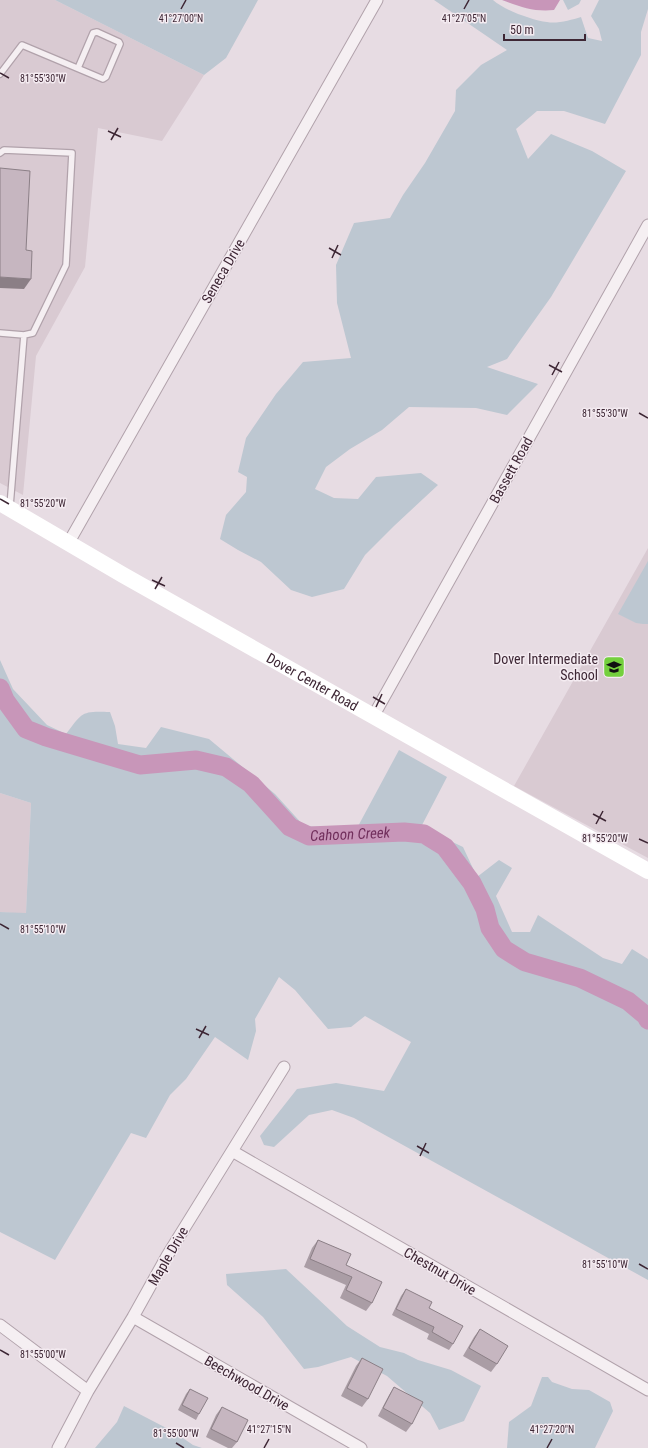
<svg xmlns="http://www.w3.org/2000/svg" width="648" height="1448" font-family="'Roboto Condensed',sans-serif">
<rect width="100%" height="100%" fill="#e7dce3"/>
<path fill="#d9cad2" d="M0 0H55L204 75 162 141 98 128 85 267 36 356 23 495 0 483Z
M648 548V858L514 786Z
M0 793 31 803 26 914 0 912Z"/>
<path fill="#bdc7d1" d="M55 0H258L226 58 204 75Z
M434 0H493C504 10 532 20 547 22 557 24 571 20 581 17L588 38 602 41 599 29 591 16 599 0H648V9L641 32V55L605 124 564 111H537L516 129 528 159 551 134 592 151 626 171 551 297 507 359 487 367 538 384 507 415 476 408 409 407 382 430 350 449 326 467 315 489 334 498 358 499 376 477 421 473 438 485 394 526 365 555 344 589 312 597 291 590 261 562 238 550 220 539 226 515 246 492 247 477 238 472 246 438 276 394 303 362 351 358 337 303 336 265 354 223 390 218 403 195 425 163 455 111 456 90 481 65 507 50Z
M563 0H581L579 4 568 10Z
M648 561V624H643L636 623 618 614Z
M0 660 13 689 47 725 66 734C83 712 81 711 110 712L115 726 118 744 146 748 161 727 209 739 275 794 304 826 356 830 399 750 447 777 421 827 463 847 477 877 499 860 512 868 496 896 512 932H530L538 915 603 958 622 964 632 949 648 959V1280L354 1118 332 1110 309 1115 274 1147 264 1145 260 1136 297 1089 336 1083 384 1091 411 1042 365 1016 351 1027 328 1029 295 990 279 977 255 1019 256 1031 248 1060 215 1037 186 1079 170 1095 146 1138 131 1133 55 1260 0 1232V912L26 913 31 803 0 793Z
M286 1269 347 1326 380 1347 404 1353 418 1360 451 1370 481 1386 464 1421 439 1430 430 1413 387 1376 351 1357 318 1367 304 1369 263 1317 227 1285 226 1274Z
M542 1377H548L552 1382 572 1389 589 1390 610 1402 613 1411 595 1448H507L509 1422 531 1406Z
M124 1406 174 1432 193 1445 202 1448H95L117 1422Z"/>
<path fill="#c896b9" d="M502 0H560L554 10C534 12 521 7 502 0Z"/>
<g fill="none" stroke-linecap="round" stroke-linejoin="round">
<path stroke="#c896b9" stroke-width="19" id="s1" d="M0 688 5 700 26 729 46 737 140 765 196 760 226 767 251 784 290 827 309 836 404 832 424 834 445 847 472 883 485 909 490 928 504 949 525 962 580 978 628 1001 646 1016 648 1020"/>
<g stroke="#b1a2ab" stroke-width="8">
<path id="lane" d="M0 74 22 45 103 79 106 77 120 44 119 42 97 32 93 33 78 68
M0 153 4 150 72 153 66 265 33 333 24 335
M0 333 24 335 10 506"/>
</g>
<g stroke="#b1a2ab" stroke-width="13">
<path id="street" d="M69 542 377 0
M374 715 648 225
M232 1151 648 1390
M133 1317 361 1448
M0 1325 88 1391
M58 1448 88 1391 133 1317 167 1256 284 1067"/>
</g>
<use href="#lane" stroke="#f5eff2" stroke-width="5.5"/>
<use href="#street" stroke="#f5eff2" stroke-width="11"/>
<path stroke="#fff" stroke-width="16" id="s2" d="M0 503 123 575 648 871"/>
</g>
<path fill="#aa9da5" d="M318 1240 346 1265 372 1303 366 1311 340 1298 346 1285 304 1267 312 1248Z
M406 1289 429 1308 453 1344 449 1350 427 1339 429 1334 392 1315 401 1296Z
M480 1329 497 1364 491 1372 463 1356 474 1337Z
M362 1358 368 1399 362 1407 341 1396 356 1366Z
M394 1387 412 1424 406 1432 378 1416 389 1395Z
M190 1389 199 1414 196 1420 178 1410 186 1394Z
M222 1407 237 1442 232 1448H228L206 1437 216 1415Z"/>
<path fill="#8b7f86" d="M0 277 31 279 24 289 0 288Z"/>
<path fill="#c6b6c0" stroke="#8b7f86" d="M0 168 30 171 26 250 32 251 31 279 0 277Z
M318 1240 351 1254 346 1265 382 1282 372 1303 346 1290 352 1277 310 1259Z
M406 1289 432 1302 429 1308 463 1326 453 1344 432 1332 434 1327 396 1309Z
M480 1329 508 1346 497 1364 469 1348Z
M362 1358 383 1369 368 1399 347 1388Z
M394 1387 423 1402 412 1424 383 1408Z
M190 1389 208 1398 199 1414 182 1405Z
M222 1407 248 1420 237 1442 211 1429Z"/>
<path fill="none" stroke="#3d2634" stroke-width="1.5" d="M181 9 186 0M464 9 469 0M0 73 9 78M108 131 121 137M111 140 118 128M329 248 341 255M332 258 338 245M549 365 562 372M552 375 559 362M639 413 648 418M0 499 9 504M152 580 165 586M155 589 162 577M373 697 385 704M376 707 382 694M593 814 606 821M596 824 603 811M639 839 648 843M0 924 9 929M196 1029 209 1035M199 1038 206 1026M417 1146 429 1153M420 1156 426 1143M639 1264 648 1269M0 1350 9 1355M176 1443 184 1448M264 1448 269 1439M547 1448 552 1439"/>
<defs>
<g id="school-square" transform="scale(1.15)"><rect x="-9" y="-9" width="18" height="18" rx="4" fill="#74d03d" stroke="#f4ebf1"/><path d="M0-5L7-2L0 1L-7-2ZM-4 1L0 2.5L4 1V4Q0 6-4 4Z" fill="#111"/></g>
</defs>
<g fill-rule="evenodd">
<use href="#school-square" x="614" y="667"/>
</g>
<g text-anchor="middle" dominant-baseline="central" stroke-width="3" stroke-linejoin="round" paint-order="stroke">
<g font-size="14" fill="#3d2634" stroke="#f4ebf1">
<text transform="translate(223 271) rotate(-60)">Seneca Drive</text>
<text transform="translate(511 470) rotate(-61)">Bassett Road</text>
<text stroke="none"><textPath href="#s2" startOffset="360">Dover Center Road</textPath></text>
<text transform="translate(168 1256) rotate(-60)">Maple Drive</text>
<text transform="translate(440 1271) rotate(30)">Chestnut Drive</text>
<text transform="translate(247 1383) rotate(30)">Beechwood Drive</text>
</g>
<g font-size="14" fill="#3d2634" stroke="#f4ebf1" text-anchor="end">
<text x="598" y="659">Dover Intermediate<tspan x="598" dy="16">School</tspan></text>
</g>
<g font-size="15" font-style="italic" fill="#712f5c" stroke="#f4ebf1">
<text stroke="none"><textPath href="#s1" startOffset="406">Cahoon Creek</textPath></text>
</g>
</g>
<g font-size="10" text-anchor="middle" fill="#3d2634" stroke="#f4ebf1" stroke-width="3" stroke-linejoin="round" paint-order="stroke">
<text x="181" y="22">41°27'00"N</text>
<text x="464" y="22">41°27'05"N</text>
<text x="43" y="82">81°55'30"W</text>
<text x="605" y="417">81°55'30"W</text>
<text x="43" y="507">81°55'20"W</text>
<text x="605" y="842">81°55'20"W</text>
<text x="43" y="933">81°55'10"W</text>
<text x="605" y="1268">81°55'10"W</text>
<text x="43" y="1358">81°55'00"W</text>
<text x="269" y="1433">41°27'15"N</text>
<text x="552" y="1433">41°27'20"N</text>
<text x="176" y="1437">81°55'00"W</text>
</g>
<path d="M504 34v6h81v-6" fill="none" stroke="#3d2634" stroke-width="2"/>
<text x="510" y="34" font-size="12" fill="#3d2634" stroke="#f4ebf1" stroke-width="3" paint-order="stroke">50 m</text>
</svg>
